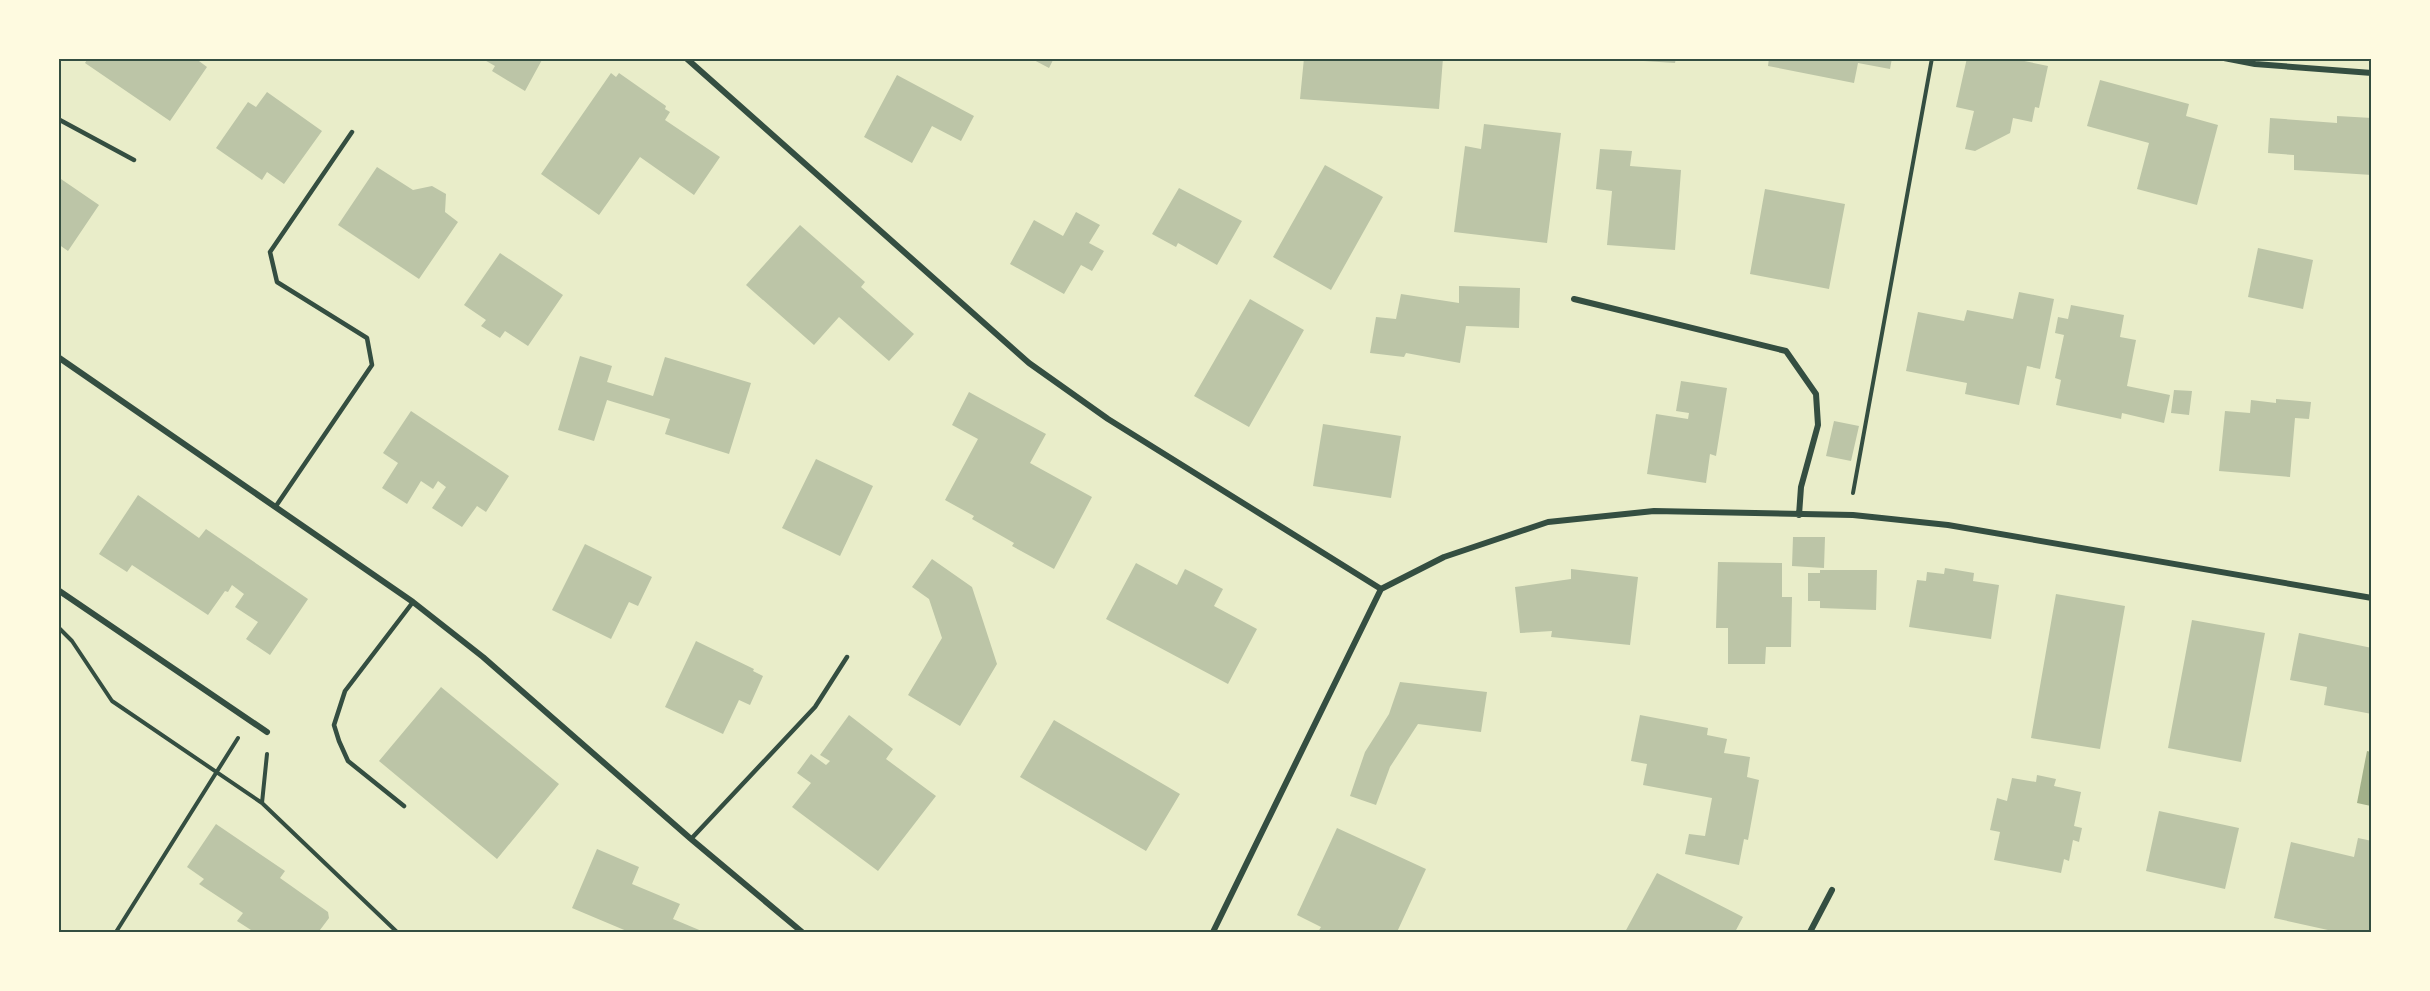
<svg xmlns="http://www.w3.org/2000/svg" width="2430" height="991" font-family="Karla,sans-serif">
<rect width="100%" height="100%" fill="#e9edc9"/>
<path fill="#a3b18a" d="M2367 751 2371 752V806L2357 803Z"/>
<path fill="#bcc5a7" d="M88 58H195L207 67 170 121 85 63Z
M481 58H543L525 91 492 71 495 66Z
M1030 58H1054L1049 68Z
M1304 58H1443L1439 109 1300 99Z
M1628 58H1676L1675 63 1628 60Z
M1769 58H1892L1890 69 1858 63 1854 83 1768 66Z
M1967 58H2010L2048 66 2039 108 2035 107 2032 122 2013 118 2010 133 1975 151 1965 149 1974 111 1956 107Z
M611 73 616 77 619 73 666 106 665 109 670 112 665 120 720 157 694 195 640 157 599 215 541 174Z
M897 75 974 116 961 141 932 126 912 163 864 137Z
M2100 80 2189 104 2186 116 2218 125 2197 205 2137 189 2149 143 2087 126Z
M267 92 322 131 284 184 267 172 262 180 216 148 248 102 256 107Z
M2337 116 2372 118V175L2294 170V155L2268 153 2270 118 2337 123Z
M1484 124 1561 133 1547 243 1454 232 1465 146 1481 149Z
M1600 149 1632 151 1630 166 1681 170 1675 250 1607 245 1612 191 1596 189Z
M1325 165 1383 197 1331 290 1273 257Z
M377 167 413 190 432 186 446 194 445 212 458 222 419 279 338 225Z
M58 177 99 205 68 251 58 244Z
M1179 188 1242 221 1217 265 1178 243 1176 247 1152 234Z
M1765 189 1845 204 1829 289 1750 274Z
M1076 212 1100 225 1089 243 1104 251 1092 271 1081 265 1064 294 1010 264 1034 220 1063 236Z
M800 225 865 282 861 287 914 334 889 361 839 317 814 345 746 285Z
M2258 248 2313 260 2303 309 2248 297Z
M500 253 563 295 528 346 505 331 500 338 481 326 486 320 464 305Z
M1459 286 1520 288 1519 328 1466 326 1460 363 1406 353 1404 357 1370 353 1376 317 1396 319 1401 294 1459 303Z
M2019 292 2054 299 2040 369 2027 366 2019 405 1965 394 1967 383 1906 371 1918 312 1964 321 1967 310 2013 319Z
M1250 299 1304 330 1249 427 1194 396Z
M2071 305 2124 315 2120 337 2136 340 2127 386 2170 395 2164 423 2122 413 2121 419 2056 405 2061 380 2055 378 2064 335 2055 333 2058 317 2068 319Z
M580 356 612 366 607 382 653 396 665 357 751 383 729 454 665 434 670 419 607 400 594 441 558 430Z
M1681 381 1727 388 1716 456 1710 454 1706 483 1647 474 1656 414 1688 419 1689 413 1676 411Z
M2174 390 2192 391 2189 415 2171 413Z
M969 392 1046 434 1030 463 1092 497 1054 569 1012 546 1014 543 972 519 974 516 945 500 978 439 952 425Z
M2276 399 2311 402 2309 419 2295 418 2290 477 2219 471 2225 411 2250 413 2251 400 2276 403Z
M411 411 509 476 486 512 477 506 462 527 432 508 446 487 438 481 433 489 421 481 407 504 382 488 398 463 383 453Z
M1834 421 1859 426 1851 461 1826 456Z
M1323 424 1401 436 1391 498 1313 486Z
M816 459 873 486 840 556 782 528Z
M138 495 199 538 206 529 308 599 270 655 246 639 258 622 235 607 244 594 232 585 228 592 225 591 208 615 132 565 127 572 99 554Z
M1793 537H1825L1824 568 1792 566Z
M585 544 652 577 638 606 629 602 611 639 552 610Z
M932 559 972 587 997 664 960 726 908 695 942 638 929 599 912 587Z
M1718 562 1782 563V597H1792L1791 647H1766L1765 664H1728V628H1716Z
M1136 563 1177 585 1185 569 1193 573 1223 589 1214 606 1257 629 1228 684 1106 619Z
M1945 568 1974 573 1973 581 1999 585 1991 639 1909 627 1917 580 1926 581 1927 572 1944 574Z
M1571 569 1638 577 1630 645 1551 637 1552 631 1520 633 1515 587 1571 579Z
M1820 570H1877L1876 610 1820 608V601H1808V573H1820Z
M2056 594 2125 606 2100 749 2031 738Z
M2192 620 2265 633 2241 762 2168 748Z
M2299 633 2372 648V714L2324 705 2327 687 2290 680Z
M696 641 754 669 753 671 763 676 750 705 739 700 723 734 665 707Z
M1400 682 1487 692 1481 732 1418 724 1390 767 1376 805 1350 796 1365 752 1389 714Z
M441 687 559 784 497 859 379 761Z
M849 715 893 749 886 759 936 796 878 871 792 807 811 783 797 773 811 754 826 765 830 761 820 755Z
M1640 715 1708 728 1707 735 1727 739 1724 753 1750 757 1747 777 1759 780 1748 840 1744 839 1739 865 1685 854 1689 834 1705 836 1712 798 1643 785 1647 764 1631 761Z
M1054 720 1180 794 1146 851 1020 777Z
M2037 775 2056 779 2054 786 2081 792 2074 826 2082 828 2079 842 2073 840 2069 861 2064 859 2061 873 1994 860 2000 832 1990 830 1997 798 2007 801 2012 778 2036 782Z
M2159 811 2239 828 2225 889 2146 871Z
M216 824 285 871 280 878 328 912 329 918 320 930 324 932H250L251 930 237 921 243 913 199 884 204 879 187 867Z
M1337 828 1426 869 1397 932H1318L1321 927 1297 915Z
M2358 838 2372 841 2370 932H2337L2274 918 2291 842 2354 857Z
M597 849 639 867 632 884 680 904 673 919 704 932H629L572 908Z
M1657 873 1743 917 1735 932H1625Z"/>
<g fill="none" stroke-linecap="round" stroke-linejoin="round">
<path stroke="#344e41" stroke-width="4" d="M1853 493 1932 58
M58 627 72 641 112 701 262 803
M267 754 262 803 397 932
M116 932 238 738"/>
<path stroke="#344e41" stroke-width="4.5" d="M58 119 134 160
M276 506 372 365 367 338 277 282 270 252 352 132
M404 806 348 761 339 741 334 725 345 691 413 602
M691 839 815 707 847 657"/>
<path stroke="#344e41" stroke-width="6" d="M686 58 1029 363 1108 419 1381 589
M2224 58 2255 64 2372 73
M1574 299 1786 351 1816 394 1818 425 1801 487 1799 515
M58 357 413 602 483 657 691 839 802 932
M58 590 267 732
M1213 932 1381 589 1444 557 1548 522 1654 511 1853 515 1948 525 2372 598
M1810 932 1832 890"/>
</g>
<rect width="2430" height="991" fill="none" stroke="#fefae0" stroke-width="120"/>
<rect x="60" y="60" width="2310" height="871" fill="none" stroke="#344e41" stroke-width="2"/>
</svg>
